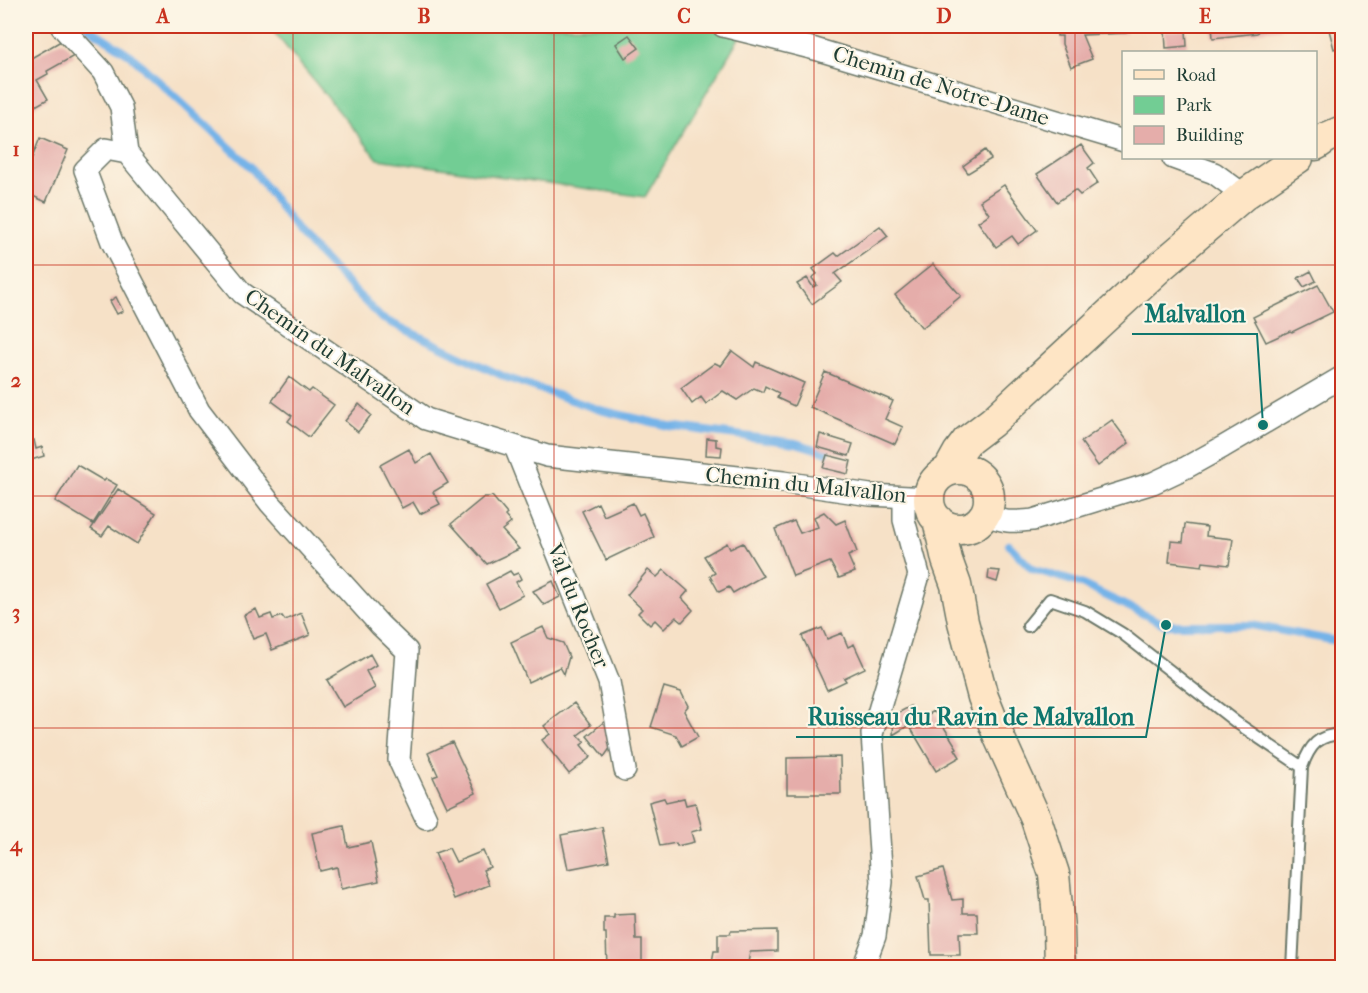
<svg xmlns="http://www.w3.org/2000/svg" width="1368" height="993" font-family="'IM FELL French Canon',serif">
<rect width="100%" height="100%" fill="#fcf5e5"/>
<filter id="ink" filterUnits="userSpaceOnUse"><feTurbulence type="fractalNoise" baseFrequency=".0167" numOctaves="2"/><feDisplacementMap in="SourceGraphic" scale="12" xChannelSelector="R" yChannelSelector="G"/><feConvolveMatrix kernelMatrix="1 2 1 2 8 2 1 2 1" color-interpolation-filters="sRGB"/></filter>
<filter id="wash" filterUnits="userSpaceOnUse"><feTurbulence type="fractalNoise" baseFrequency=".008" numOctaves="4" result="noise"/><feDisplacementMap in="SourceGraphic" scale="24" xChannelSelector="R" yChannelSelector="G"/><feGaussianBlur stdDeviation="1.35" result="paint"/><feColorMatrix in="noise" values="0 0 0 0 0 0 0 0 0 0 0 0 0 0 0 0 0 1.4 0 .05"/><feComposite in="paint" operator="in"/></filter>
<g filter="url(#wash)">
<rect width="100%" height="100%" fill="#f6e1c7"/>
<path fill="#72cd94" stroke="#488564" stroke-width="1.5" d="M269 26H746L645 197 378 159Z"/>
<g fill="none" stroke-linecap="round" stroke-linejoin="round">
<path stroke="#75b3e8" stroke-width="8" d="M86 26 129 54 251 167 302 237 381 318 505 377 600 410 669 426 796 443 825 452
M1009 545 1032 569 1079 583 1166 625H1251L1342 642"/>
</g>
<g id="blocks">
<path fill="#e5adaa" d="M1056 26H1125L1126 33 1082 35 1092 59 1071 67 1062 44V36H1057Z
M1212 26H1294L1295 27 1258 31 1257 33 1240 35 1213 38Z
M1328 26H1342V46L1334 49Z
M1186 30 1187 46 1166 48 1165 31Z
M629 35 639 48 625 58 616 44Z
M61 41 67 45 74 56 47 71 48 74 37 80 48 99 32 108 26 96V61Z
M40 138 68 150 46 202 26 193V173Z
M1081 145 1094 163 1088 168 1098 183 1080 195 1075 190 1057 202 1037 174Z
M985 150 991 159 968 173 963 166Z
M1004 185 1037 230 1018 244 1012 236 996 247 978 222 989 214 980 201Z
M880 226 888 236 835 274 842 282 812 304 797 284 807 278 813 287 817 285 812 278 817 274 813 269 835 253 838 256Z
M933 264 961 296 922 328 895 295Z
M1311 271 1316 281 1304 287 1298 278Z
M1318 285 1333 312 1292 332 1290 331 1266 342 1253 317Z
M116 297 123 311 117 314 110 301Z
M732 351 754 367 756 362 804 383 794 406 777 398 779 393 765 386 763 392 754 388 737 400 723 391 706 404 701 397 692 404 681 388 715 363 721 366Z
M825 372 893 401 885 419 903 427 895 444 810 407Z
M289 377 309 392 312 389 334 405 309 437 288 421 292 416 272 401Z
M359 404 371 415 358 432 345 421Z
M1112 420 1129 443 1098 466 1081 442Z
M820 434 853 444 849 456 817 447Z
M707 438 716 439V446L722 447 721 456 706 455Z
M34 440 36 449 42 447 44 456 28 461 26 449V442Z
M409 449 416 463 431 454 448 483 433 492 440 504 420 514 413 502 402 508 380 465Z
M827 455 851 461 848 474 823 468Z
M77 465 104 481 106 479 117 485 93 524 55 501Z
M118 489 156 513 137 544 109 526 102 536 91 529Z
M492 496 507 514 505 516 511 523 502 530 519 549 487 564 451 524 484 497H489Z
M598 503 604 516 633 503 639 515 643 513 654 537 606 560 582 511Z
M824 512 836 524 845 520 857 552 848 556 855 572 839 578 830 562 793 576 775 529 794 521 800 533 818 527 814 517Z
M1185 524 1207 527 1206 536 1233 539 1229 565 1203 562 1202 566 1169 562 1171 541 1183 542Z
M727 543 730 549 743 543 763 576 733 593 729 587 719 592 710 576 715 573 704 556Z
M648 570 657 577 664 570 688 591 682 598 693 610 682 622 676 617 664 629 655 620 650 625 638 613 642 609 627 595Z
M989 570 1000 571 997 582 988 579Z
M510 571 513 575 518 573 521 579 516 582 523 595 499 608 486 584Z
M553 581 560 597 544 605 533 591Z
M256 609 260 618 271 614 273 619 282 616 285 620 301 613 310 635 272 650 266 634 253 639 244 615Z
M543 627 548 638 563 643 569 657 564 674 560 667 528 682 511 642Z
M822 628 827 639 842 633 848 647 854 644 865 668 844 678 846 681 827 690 802 636Z
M370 654 376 665 366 671 375 688 343 707 327 680Z
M664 687 681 692 688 706 684 711 698 737 682 746 676 735 651 727Z
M574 703 591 725 578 735 585 742 581 745 591 757 569 774 542 740 550 734 544 726Z
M911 706 919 720 934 711 957 748 955 749 960 757 936 771 909 725 893 735 894 715Z
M605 721 613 744 604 757 587 736Z
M452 742 476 793 447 807 433 777 438 775 428 753Z
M840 757 841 794H787V758Z
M664 798 666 802 684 798 686 805 695 803 702 829 691 832 694 842 677 846 676 843 660 846 649 802Z
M344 826 348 847 371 842 379 881 341 889 337 867 320 871 312 833Z
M602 827 609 861 568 869 561 835Z
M449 848 456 862 483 851 490 867 483 870 489 885 454 899 435 853Z
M943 869 952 900 963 899V913H977L978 933H959L960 955H931L929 900H925L918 876Z
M635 914 636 940H642V968H607L606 933H604V918H614V915Z
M777 930V951L750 952 747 968H709L712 962 714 951H718V934H730L731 931Z"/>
</g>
</g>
<g filter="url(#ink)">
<use href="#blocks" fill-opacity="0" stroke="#6a7667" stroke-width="1.5"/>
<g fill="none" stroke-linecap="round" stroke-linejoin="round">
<g stroke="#6a7667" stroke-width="14">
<path id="lane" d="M1028 626 1050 599 1085 611 1123 634 1237 723 1302 767
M1292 968 1302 767C1310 745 1318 735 1342 734"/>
</g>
<g stroke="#6a7667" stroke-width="24">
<path id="street" d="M61 26 103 72 121 107 127 153
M723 26 815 49 1124 141
M1173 158 1214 173 1244 195
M515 447 609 682 625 770
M985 514C1004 523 1012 522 1033 520L1153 483 1187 467 1223 447 1342 377
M426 818 399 760 407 651 380 625 270 503 199 410 112 242 85 170 106 149 127 153 242 293 426 419 547 456 783 482 870 495 929 498
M863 968 875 936 882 882 872 734 919 575 904 520V497"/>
</g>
<g stroke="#6a7667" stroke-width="33">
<path id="secondary" d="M1316 145 1326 138 1342 131
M929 499a30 30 0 1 1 60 0a30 30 0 1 1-60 0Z
M948 471 958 453 967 441 992 422 1161 266 1244 195 1298 158
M938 520 947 560 956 585 963 622 983 697 999 737 1036 819 1054 874 1059 929 1060 968"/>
</g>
<use href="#lane" stroke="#fff" stroke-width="10"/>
<use href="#street" stroke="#fff" stroke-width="21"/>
<use href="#secondary" stroke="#fee5c5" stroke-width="30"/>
</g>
</g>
<path fill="none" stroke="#c8321e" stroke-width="1.5" stroke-opacity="0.55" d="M293 26V968M554 26V968M814 26V968M1075 26V968M26 265H1342M26 496H1342M26 728H1342"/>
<g text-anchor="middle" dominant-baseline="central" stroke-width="4.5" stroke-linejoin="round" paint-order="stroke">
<g font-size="22" fill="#1f3d34" stroke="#fcf5e5">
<text transform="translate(941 86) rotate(17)">Chemin de Notre-Dame</text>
<text transform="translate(330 352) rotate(35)">Chemin du Malvallon</text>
<text transform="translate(806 485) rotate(6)">Chemin du Malvallon</text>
<text transform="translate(578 606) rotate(68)">Val du Rocher</text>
</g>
</g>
<path fill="none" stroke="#0f766e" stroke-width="2" d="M1263 425L1257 334H1132M1166 625L1146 737H796"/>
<g fill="#0f766e" stroke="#fcf5e5" stroke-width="2">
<circle cx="1263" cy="425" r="6"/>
<circle cx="1166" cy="625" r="6"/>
</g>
<g font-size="24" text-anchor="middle" font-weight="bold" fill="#0f766e" stroke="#fcf5e5" stroke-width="4.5" stroke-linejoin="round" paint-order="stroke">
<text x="1195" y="322">Malvallon</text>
<text x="971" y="725">Ruisseau du Ravin de Malvallon</text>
</g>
<rect width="1368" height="993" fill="none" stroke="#fcf5e5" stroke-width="66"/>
<rect x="1122" y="51" width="195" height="108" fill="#fcf5e5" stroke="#a4ab9e" stroke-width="1.5"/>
<rect x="1134" y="70" width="30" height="9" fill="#fee5c5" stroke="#a4ab9e" stroke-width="1.5"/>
<text x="1176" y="81" font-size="18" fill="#1f3d34">Road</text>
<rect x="1134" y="96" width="30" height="18" fill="#72cd94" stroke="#a4ab9e" stroke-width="1.5"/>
<text x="1176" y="111" font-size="18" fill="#1f3d34">Park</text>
<rect x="1134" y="126" width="30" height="18" fill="#e5adaa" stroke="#a4ab9e" stroke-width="1.5"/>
<text x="1176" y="141" font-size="18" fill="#1f3d34">Building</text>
<rect x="33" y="33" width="1302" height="927" fill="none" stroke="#c8321e" stroke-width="2"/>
<g font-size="20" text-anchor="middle" font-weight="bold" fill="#c8321e">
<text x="163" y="23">A</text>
<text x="424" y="23">B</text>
<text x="684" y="23">C</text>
<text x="944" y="23">D</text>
<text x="1205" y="23">E</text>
<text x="16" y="156">1</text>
<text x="16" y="387">2</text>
<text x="16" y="619">3</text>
<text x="16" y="851">4</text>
</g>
</svg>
